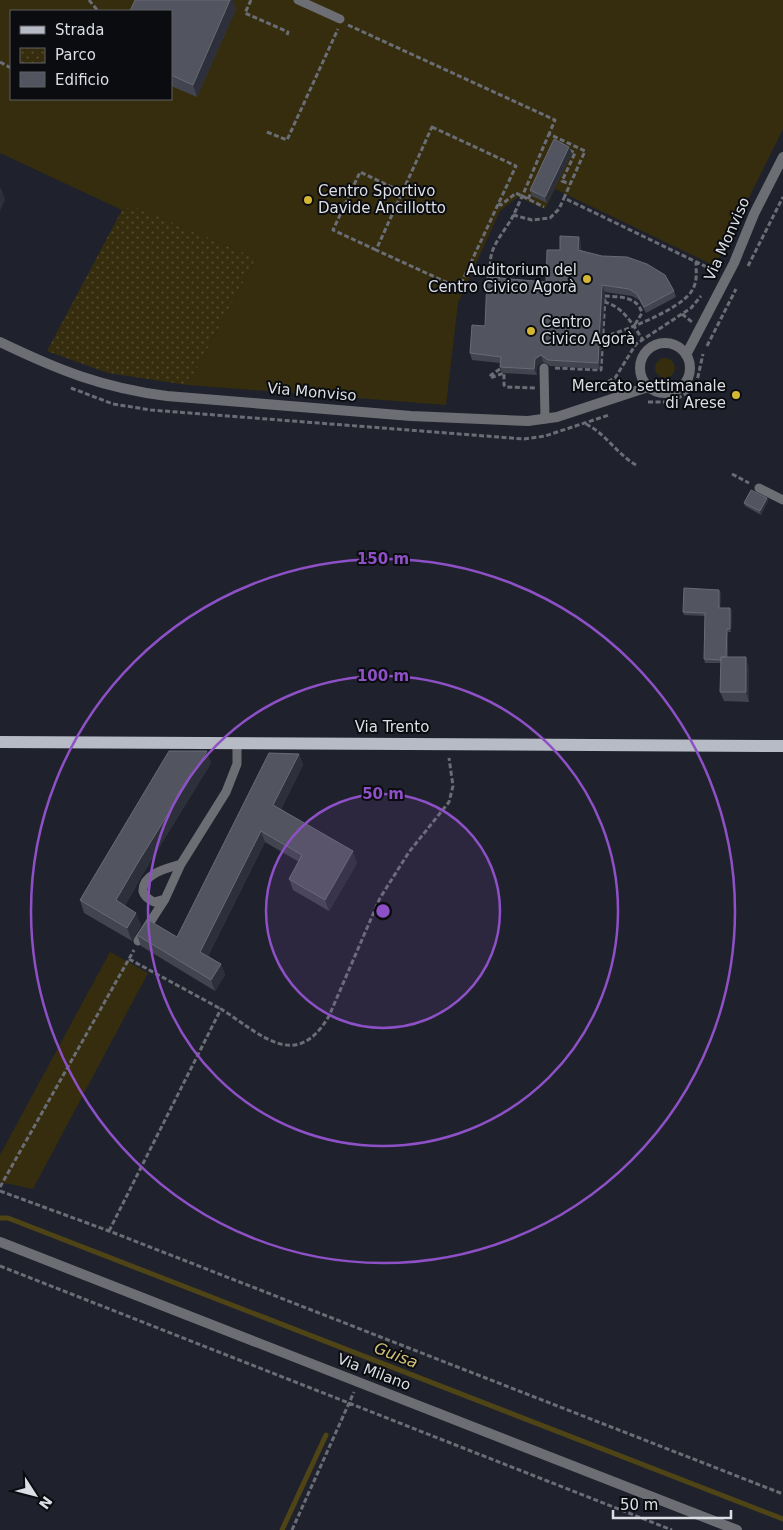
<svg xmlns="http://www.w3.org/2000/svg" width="783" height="1530" font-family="'DejaVu Sans',sans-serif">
<defs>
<pattern id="park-dots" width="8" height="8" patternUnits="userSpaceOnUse" patternTransform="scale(1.25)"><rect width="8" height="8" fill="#352d0d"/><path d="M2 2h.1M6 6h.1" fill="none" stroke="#524b30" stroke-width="1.8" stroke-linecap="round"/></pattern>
</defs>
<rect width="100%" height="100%" fill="#1f222c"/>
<path fill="#352d0d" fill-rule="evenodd" d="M0 0H783V129L715 266 555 189 545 209 518 197 500 211 458 303 446 405 188 385 256 258 133 206 122 210 0 153ZM11 11H171V99H11Z
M655 368a10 10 0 1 1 20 0a10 10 0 1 1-20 0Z
M110 952 148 973 33 1189 0 1182V1155Z"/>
<path fill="url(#park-dots)" d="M133 206 256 258 188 385 108 373 47 351 122 210Z"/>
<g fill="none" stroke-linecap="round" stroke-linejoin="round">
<path stroke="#4f4416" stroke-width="5" d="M0 1218H8L783 1519
M282 1530 326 1435"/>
<path stroke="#6a6d75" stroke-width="3" stroke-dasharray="5 2.5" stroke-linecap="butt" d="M89 0 98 11
M251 0 245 13 288 32 287 35
M348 25 555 120 549 134 585 151 564 198 715 271
M0 62 11 68
M432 127 516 166 459 288 376 250Z
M267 132 287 140 338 29
M569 150 575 153 562 181 570 184
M528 199 532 191
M498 204 501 205 516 193 544 207
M513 215 532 220 550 218 559 209 564 198
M376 250 333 230 360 172 406 194
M748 266 783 197
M499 279 491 268C487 248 505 232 513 216 526 189 537 161 549 134
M604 302C623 306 633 325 643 340
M682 314 692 322
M603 337C624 331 679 310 691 292 698 282 696 273 696 262
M707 346 736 289
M555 368 601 370 605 296C620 297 637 296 642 313L634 326
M500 369 491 375 490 378 504 373V385L506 387 535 388
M71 388 113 404 151 410 524 439 545 436 609 415
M588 392 615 378 636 344 691 308 701 296
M648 402H671L687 393 697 381 703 354
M586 424C606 434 617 454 636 465
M732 474 749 483
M129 959 221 1009
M0 1187 134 950
M0 1191 109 1231 783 1494
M109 1231 221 1009C262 1035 296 1072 329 1016L380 898 409 852 449 802 453 786 449 758
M0 1266 672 1530
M292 1530 354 1392"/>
<path stroke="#6c6e73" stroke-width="9" d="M298 0 340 19
M544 368 545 419
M759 488 783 500
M165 899 154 902C150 900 144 896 143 891 142 873 169 868 181 864
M138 941 165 899 181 864 226 792 237 764V742"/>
<path stroke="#6c6e73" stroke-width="10" d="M0 342C58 370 103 388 167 396L411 416 528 421 557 417 648 387
M640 368a25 25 0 1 1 50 0a25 25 0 1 1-50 0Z
M686 355 734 263 754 214 783 157"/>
<path stroke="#6c6e73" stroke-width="10" d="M0 1242 737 1530"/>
<path stroke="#b7bbc6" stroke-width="12" d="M0 742 783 746"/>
</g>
<path fill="#42454f" d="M236 9 197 97 171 86V11Z
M572 153 547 203 532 196 530 190Z
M579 237 581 244V250L674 291 676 297 646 313 639 300 632 296 605 292 600 369 550 366 543 362 537 366V375L502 373 500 367V363L472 360 470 353 485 326 546 282 560 250Z
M767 498 768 501 761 515 745 506 744 503Z
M721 593 720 608H730L732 611 731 632H728V657L749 667V702L724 701 720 692 721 663H705L704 659 705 616 684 615 683 612Z
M299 754 303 765 281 809 357 863 329 911 293 890 289 879 299 862 265 842 208 956 221 964 225 975 215 991 141 946 137 935 177 937Z
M211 763 141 877 125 906 141 925 132 941 84 913 80 900Z"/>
<path fill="#2d303a" d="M230 0H233L236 9 197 97 193 85Z
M569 147 572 153 547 203 545 197Z
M1 188 5 200 0 211V189Z
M579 237 581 244 580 256 578 250Z
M602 285 605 292 600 369 598 363Z
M541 355 543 362 537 366V375L534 369 535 359Z
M767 498 768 501 761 515 760 511Z
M719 590 721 593 720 611 719 608Z
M730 608 732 611 731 632 730 629Z
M727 629 728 632 727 663 726 660Z
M746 657 749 667V702L746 692Z
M207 751 211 763 141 877 121 913 116 900 137 864Z
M299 754 303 765 278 816 273 805Z
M261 831 265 842 205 963 200 952Z
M353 851 357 863 329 911 325 900Z
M136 913 141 925 132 941 127 928Z
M221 964 225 975 215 991 211 980Z"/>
<path fill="#52555f" stroke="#686a74" d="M135 0H230L193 85 171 75V11H130Z
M554 139 569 147 545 197 530 190Z
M560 236 579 237 578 250 602 256 627 257 647 264 665 275 674 291 644 307 637 294 629 289 602 285 598 363 548 360 541 355 535 359 534 369 500 367 501 357 470 353 472 325 485 326 487 277 546 282 547 250H560Z
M751 490 767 498 760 511 744 503Z
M684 588 719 590V608H730V629H727L726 657H721V660L704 659 705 613 683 612Z
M721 657H746V692H720Z
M169 751H207L137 864 116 900 136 913 127 928 80 900Z
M269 753 299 754 273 805 353 851 325 900 289 879 302 855 261 831 200 952 221 964 211 980 137 935 147 921H150L177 937Z"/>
<circle cx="383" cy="911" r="117" fill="#8e50c6" fill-opacity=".12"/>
<g fill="none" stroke="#8e50c6" stroke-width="2.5">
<circle cx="383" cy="911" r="117"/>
<circle cx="383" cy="911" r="235"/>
<circle cx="383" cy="911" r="352"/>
</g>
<g fill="#d4b635" stroke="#0a0c10" stroke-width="2">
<circle cx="308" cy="200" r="5"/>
<circle cx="587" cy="279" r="5"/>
<circle cx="531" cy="331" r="5"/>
<circle cx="736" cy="395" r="5"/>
</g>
<g text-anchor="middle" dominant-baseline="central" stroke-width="4" stroke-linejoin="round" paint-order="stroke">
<g font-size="15" fill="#dbdee4" stroke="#0a0c10" text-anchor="start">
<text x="318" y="191">Centro Sportivo<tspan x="318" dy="17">Davide Ancillotto</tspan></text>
<text x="577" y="270" text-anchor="end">Auditorium del<tspan x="577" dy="17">Centro Civico Agorà</tspan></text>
<text x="541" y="322">Centro<tspan x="541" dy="17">Civico Agorà</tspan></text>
<text x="726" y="386" text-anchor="end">Mercato settimanale<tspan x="726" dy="17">di Arese</tspan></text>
</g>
<g font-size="15" fill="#dbdee4" stroke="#0a0c10">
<text transform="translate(727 239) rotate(-66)">Via Monviso</text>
<text transform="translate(312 392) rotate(5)">Via Monviso</text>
<text x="392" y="727">Via Trento</text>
<text transform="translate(374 1372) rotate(21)">Via Milano</text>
</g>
<g font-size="16" font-style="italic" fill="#d3c078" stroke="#0a0c10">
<text transform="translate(396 1355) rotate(21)">Guisa</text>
</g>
</g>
<circle cx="383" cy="911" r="8" fill="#8e50c6" stroke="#0a0c10" stroke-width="2.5"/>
<g font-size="15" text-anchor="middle" font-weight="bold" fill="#8e50c6" stroke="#0a0c10" stroke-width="4" stroke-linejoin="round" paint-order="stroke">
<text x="383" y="564">150 m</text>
<text x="383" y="681">100 m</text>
<text x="383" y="799">50 m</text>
</g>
<rect x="10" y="10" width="162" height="90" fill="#0a0c10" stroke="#5e6065"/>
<rect x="20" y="26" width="25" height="8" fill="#b7bbc6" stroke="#5e6065"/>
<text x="55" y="35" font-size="15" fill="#dbdee4">Strada</text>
<rect x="20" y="48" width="25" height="15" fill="url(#park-dots)" stroke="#5e6065"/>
<text x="55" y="60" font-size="15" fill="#dbdee4">Parco</text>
<rect x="20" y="72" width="25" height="15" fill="#52555f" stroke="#5e6065"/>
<text x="55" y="85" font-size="15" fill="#dbdee4">Edificio</text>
<g transform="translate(35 1495) rotate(126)" stroke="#0a0c10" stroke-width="4" paint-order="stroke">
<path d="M0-4L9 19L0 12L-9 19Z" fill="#dbdee4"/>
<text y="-8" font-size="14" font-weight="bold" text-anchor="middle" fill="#dbdee4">N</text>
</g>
<path d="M613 1510v8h118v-8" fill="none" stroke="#dbdee4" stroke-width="2.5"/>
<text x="620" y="1510" font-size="15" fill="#dbdee4" stroke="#0a0c10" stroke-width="4" paint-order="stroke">50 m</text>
</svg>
